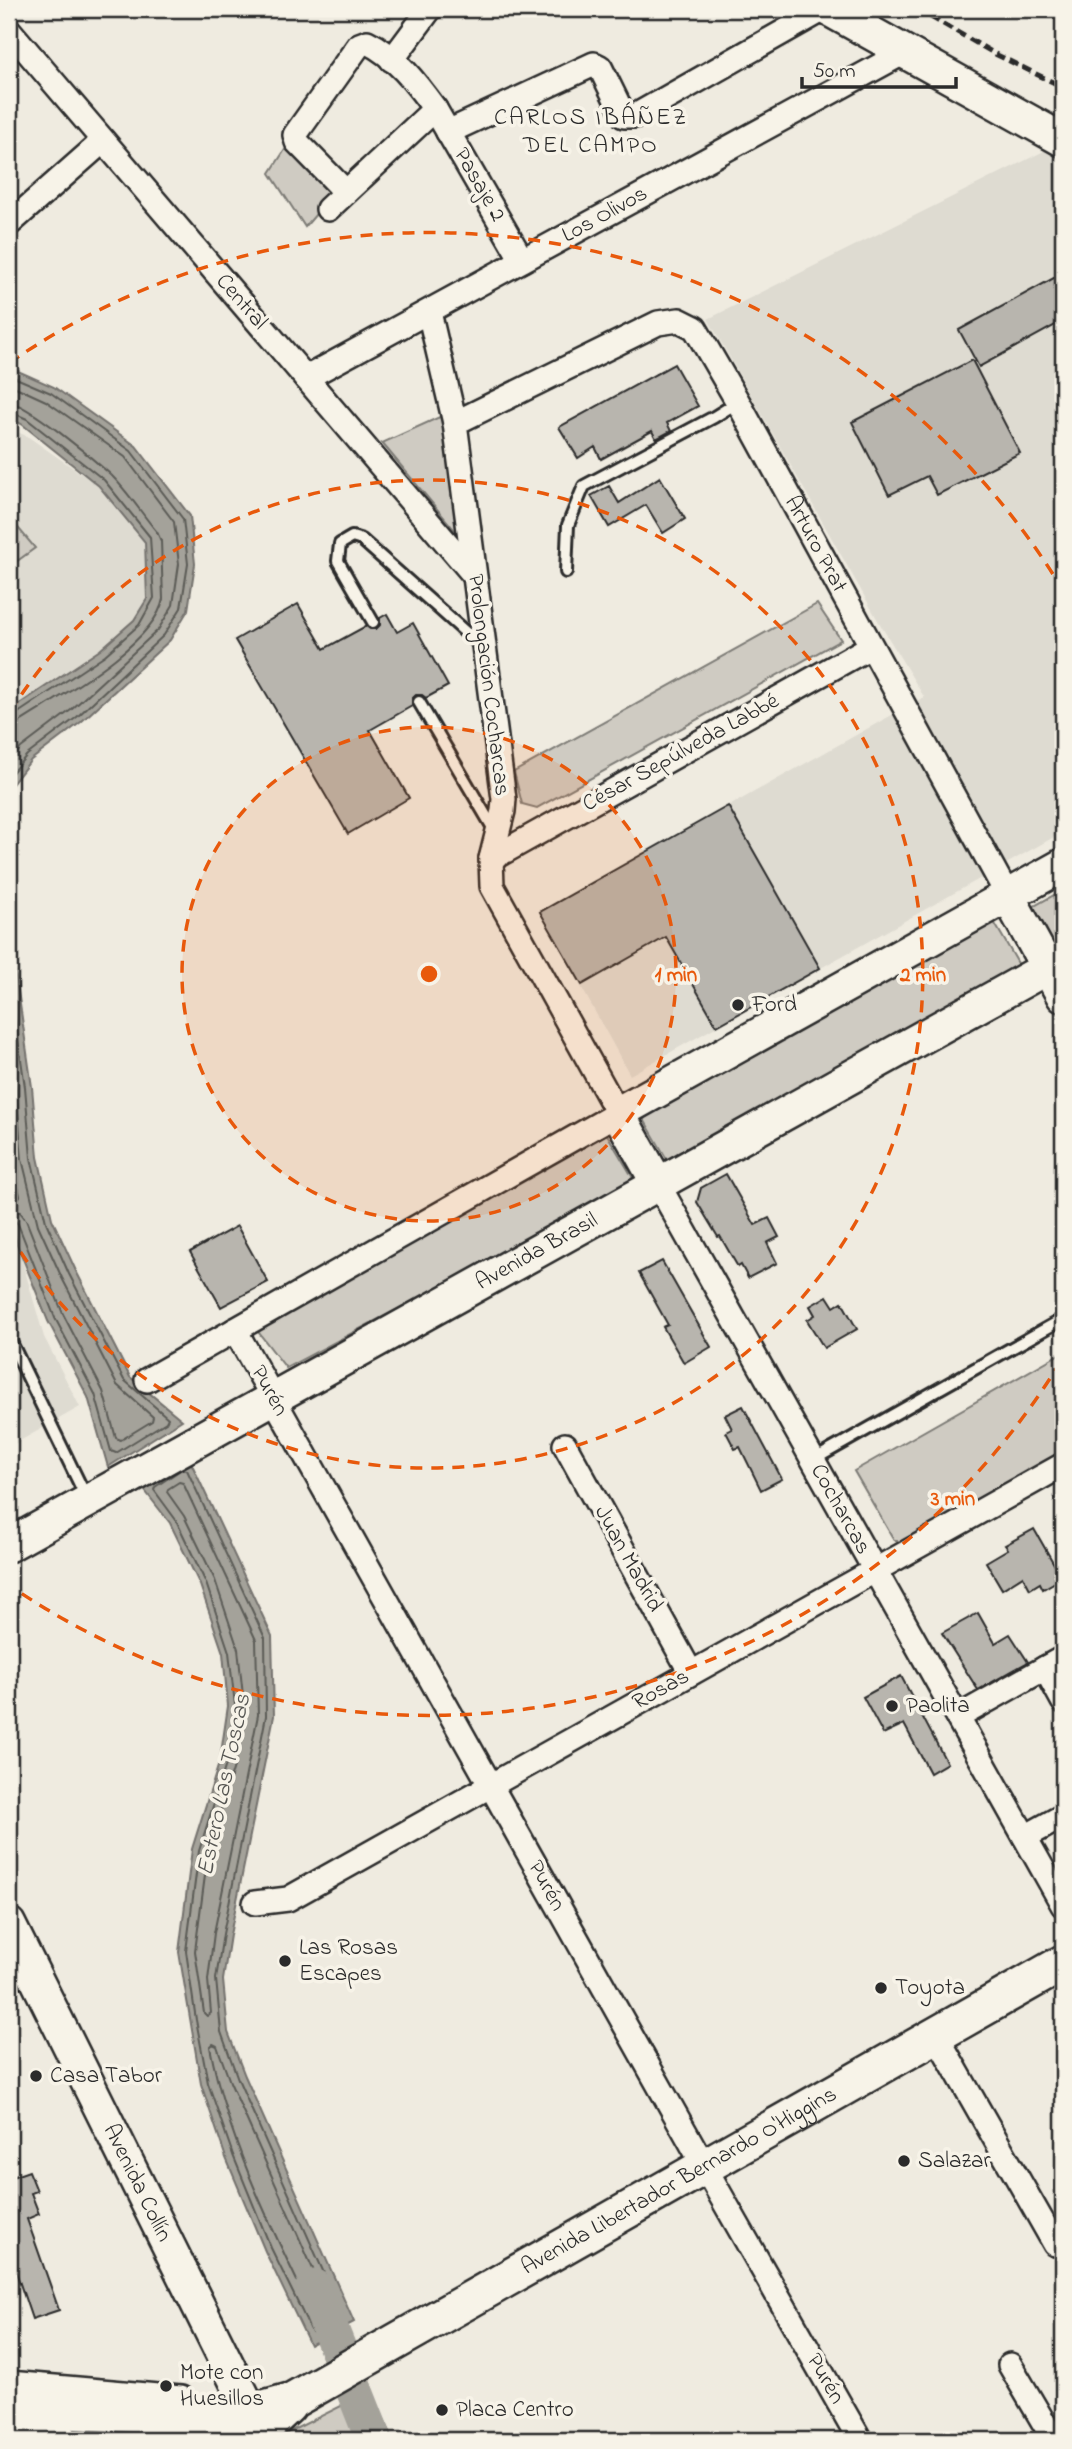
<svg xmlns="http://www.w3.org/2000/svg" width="1072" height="2449" font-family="'Indie Flower',sans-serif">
<rect width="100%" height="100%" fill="#efebe0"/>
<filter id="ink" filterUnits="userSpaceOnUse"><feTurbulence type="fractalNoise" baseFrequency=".0143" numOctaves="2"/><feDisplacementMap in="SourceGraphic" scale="14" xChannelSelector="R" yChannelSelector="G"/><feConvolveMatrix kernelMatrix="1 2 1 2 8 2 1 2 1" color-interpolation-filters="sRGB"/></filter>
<g filter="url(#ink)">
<path fill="#dedbd1" d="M1048 149 1063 159V832L630 1075 540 912 924 697 880 624 708 319Z
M9 429 27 436 99 486 145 542 147 599 120 643 9 727Z
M9 1215 44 1337 80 1407 9 1447Z"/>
<path fill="#cfcbc2" stroke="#7d7b76" stroke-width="2" d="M288 145 335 192 305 227 270 173Z
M444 415 457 533 382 443Z
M9 517 35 548 9 567Z
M817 604 841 640 537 808 522 804 514 772Z
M1063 890V956L1059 958 1031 908Z
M994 922 1019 965 668 1161 642 1116Z
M605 1131 636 1183 286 1368 256 1329Z
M1063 1352V1454L904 1543 894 1540 854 1471Z
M371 2391 394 2440H283L281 2436Z"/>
<path fill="#a4a29a" stroke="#74726e" stroke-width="2" d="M9 367 54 387 136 446 190 516 195 564 188 610 170 640 81 722 31 760 9 788V711L100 650 134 620 147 599 145 542 99 486 23 425 9 417Z
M9 929 32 1087 38 1157 52 1219 76 1271 130 1377 182 1420 108 1467 88 1397 48 1321 17 1244 9 1215Z
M188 1456 272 1636 274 1716 230 1935 223 1980 228 2032 245 2076 354 2322 310 2345 265 2251 226 2158 201 2084 179 1952 192 1849 220 1760 228 1706 223 1653 200 1585 170 1523 142 1487Z"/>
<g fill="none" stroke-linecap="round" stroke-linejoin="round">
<path stroke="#5b5b57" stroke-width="2" d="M9 375 51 393 131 451 183 519 188 564 181 608 164 635 77 717 27 755 9 776
M9 384 46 401 125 457 174 522 179 564 173 605 158 630 71 710 21 748 9 763
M9 402C28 404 92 458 109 473 127 490 141 513 157 532L161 541 163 599C155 644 57 698 20 722L9 725
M9 411 27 419 104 480 150 537 154 598 139 625 105 655 15 715 9 716
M9 977 25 1087 31 1158 46 1222 69 1274 124 1380 168 1418 166 1422 116 1453 111 1451 95 1394 55 1318 18 1224 14 1220 9 1219
M9 1038 16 1089 22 1159 38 1225 62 1278 117 1385 153 1417 152 1421 121 1440 116 1438 103 1391 63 1314 26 1220 20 1212 9 1210
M9 1124 12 1160 20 1196 17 1200H9
M182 1469 187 1470 265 1638 266 1716 223 1934 216 1979 221 2032 238 2079 343 2316 342 2321 316 2334 312 2332 271 2248 233 2155 208 2083 196 2020 186 1951 199 1851 227 1761 235 1705 229 1652 206 1583 176 1520 154 1490 155 1487Z
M179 1482 183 1483 256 1640 258 1715 214 1933 208 1980 211 2013 207 2016 204 2013 195 1951 208 1853 235 1763 244 1705 238 1649 215 1580 184 1516 167 1492 168 1489Z
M213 2044 217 2046 230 2082 332 2312 331 2316 320 2322 316 2320C274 2233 228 2143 210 2047Z"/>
<path stroke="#a4a29a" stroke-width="37" d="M314 2288 374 2440"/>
</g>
<path fill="#b8b5ae" stroke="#2b2b2b" stroke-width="2" d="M1063 273V321L979 367 959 330Z
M972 360 1020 453 937 495 927 476 889 495 852 422Z
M674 364 698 406 667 423 671 431 656 439 652 431 601 459 595 447 578 458 559 427Z
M660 477 685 519 663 533 646 505 609 527 591 496 609 486 619 503Z
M298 604 324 649 366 626 370 629H376L380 625V618L387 614 397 632 413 623 448 686 426 698 422 695H416L412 699V706L370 730 409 798 348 834 235 640Z
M728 806 820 968 717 1026 666 937 582 985 540 912Z
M726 1174 755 1225 769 1218 779 1237 767 1243 777 1263 748 1278 741 1265 738 1267 720 1236 718 1237 697 1202 701 1188Z
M237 1226 268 1282 221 1307 190 1252Z
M662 1261 711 1347 684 1363 663 1327 668 1325 639 1273Z
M827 1296 834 1307 842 1302 857 1329 824 1348 807 1320 815 1315 810 1306Z
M743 1406 782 1479 761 1490 740 1447 735 1449 726 1432 732 1429 725 1415Z
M1034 1529 1062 1578 1043 1589 1040 1583 1030 1589 1023 1576 1002 1589 986 1562 1008 1549 1005 1545Z
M978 1613 995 1643 1010 1634 1028 1662 978 1690 942 1633Z
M901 1676 947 1763 930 1773 904 1724 883 1734 863 1697Z
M29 2171 37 2191 31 2193 39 2214 27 2219 59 2310 32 2319 14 2266 9 2267V2178Z"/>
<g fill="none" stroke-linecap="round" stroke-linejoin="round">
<g stroke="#2b2b2b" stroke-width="16">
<path id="lane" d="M566 572 568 525 584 486 714 417 738 402
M373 622 338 561 340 544 352 537 362 540 482 647
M419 702 496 833
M9 1338 87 1499
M813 1460 1063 1319"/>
</g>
<g stroke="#2b2b2b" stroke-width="28">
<g id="street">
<path d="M9 30 474 575"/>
<path d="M392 60 430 9"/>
<path d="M448 132 594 64 600 67 624 116H635L824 9"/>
<path d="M345 191 297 142 295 135 359 45 367 42C395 55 417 84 435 109L522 260"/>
<path d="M328 209 435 109"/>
<path d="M9 224 103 141"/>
<path d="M306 378 903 53"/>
<path id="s1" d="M455 423 658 323 679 320 695 328 738 402 1008 896"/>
<path d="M491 859 870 647"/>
<path id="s2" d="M658 1184 1063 1905"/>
<path d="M235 1330 721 2196 860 2440"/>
<path d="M147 1380 618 1113 492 886 491 859 503 811 504 799 455 423 429 312"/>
<path d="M565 1445 691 1673"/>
<path d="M1045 1668 1063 1701"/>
<path d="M958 1717 1063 1658"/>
<path d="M1025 1837 1063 1816"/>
<path d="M255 1903 288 1899 1063 1465"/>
<path d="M936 2035 1055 2244"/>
<path d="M1010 2365 1054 2440"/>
<path d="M9 2383 181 2398 198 2418"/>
</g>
</g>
<g stroke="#2b2b2b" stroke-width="37">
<g id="secondary">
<path d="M828 9 1063 140"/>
<path d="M1008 896 1063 996"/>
<path d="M658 1184 618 1113 1063 865"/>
<path id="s3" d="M9 1545 1063 959"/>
<path id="s4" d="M9 1924 250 2410"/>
</g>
</g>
<g stroke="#2b2b2b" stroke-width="40">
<g id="primary">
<path id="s5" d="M9 2408 198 2418 264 2408 293 2400 1063 1963"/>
<path d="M9 2438 59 2440"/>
<path d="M230 2440 261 2431 288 2406"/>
</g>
</g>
<use href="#lane" stroke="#f7f3e8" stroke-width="10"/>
<use href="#street" stroke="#f7f3e8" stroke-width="23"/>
<use href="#secondary" stroke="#f7f3e8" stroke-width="32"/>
<use href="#primary" stroke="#f7f3e8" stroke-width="35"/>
<path stroke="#2b2b2b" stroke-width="5" stroke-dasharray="10 5" stroke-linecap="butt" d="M917 9 997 55 1063 87"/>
</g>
</g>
<circle cx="429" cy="974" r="247" fill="#e8590c" fill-opacity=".12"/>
<g fill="none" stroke="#e8590c" stroke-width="3.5" stroke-dasharray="12 9">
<circle cx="429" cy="974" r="247"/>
<path d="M10 712A494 494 0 1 1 10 1236"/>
<path d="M1061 1361A741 741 0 0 1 9 1585M9 363A741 741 0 0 1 1061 587"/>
</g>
<g fill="#2b2b2b" stroke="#f7f3e8" stroke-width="2.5">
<circle cx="738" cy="1005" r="7"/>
<circle cx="892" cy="1706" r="7"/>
<circle cx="285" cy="1961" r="7"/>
<circle cx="881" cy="1988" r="7"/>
<circle cx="36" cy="2076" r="7"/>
<circle cx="904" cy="2161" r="7"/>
<circle cx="166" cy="2386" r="7"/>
<circle cx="442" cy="2410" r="7"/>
</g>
<g text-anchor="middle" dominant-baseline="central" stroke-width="7" stroke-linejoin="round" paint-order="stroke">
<g font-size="23" fill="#2b2b2b" stroke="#f7f3e8">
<text transform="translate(479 185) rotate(60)">Pasaje 2</text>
<text transform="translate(605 215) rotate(-29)">Los Olivos</text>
<text transform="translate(241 302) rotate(49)">Central</text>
<text stroke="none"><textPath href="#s1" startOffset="513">Arturo Prat</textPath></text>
<text transform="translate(488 685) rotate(83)">Prolongación Cocharcas</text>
<text transform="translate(681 753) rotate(-29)">César Sepúlveda Labbé</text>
<text stroke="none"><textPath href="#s3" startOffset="604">Avenida Brasil</textPath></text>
<text transform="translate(269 1391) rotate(61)">Purén</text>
<text stroke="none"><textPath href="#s2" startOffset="373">Cocharcas</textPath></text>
<text transform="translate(628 1559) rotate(61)">Juan Madrid</text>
<text transform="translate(661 1690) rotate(-29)">Rosas</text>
<text transform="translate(546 1886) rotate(61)">Purén</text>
<text stroke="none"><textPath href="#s5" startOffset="730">Avenida Libertador Bernardo O'Higgins</textPath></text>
<text stroke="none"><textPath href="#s4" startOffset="289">Avenida Collín</textPath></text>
<text transform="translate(825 2379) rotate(60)">Purén</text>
</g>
<g font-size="23" fill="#2b2b2b" stroke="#f7f3e8" text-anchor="start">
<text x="752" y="1005">Ford</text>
<text x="906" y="1706">Paolita</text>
<text x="299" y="1948">Las Rosas<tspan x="299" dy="26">Escapes</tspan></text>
<text x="895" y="1988">Toyota</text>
<text x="50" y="2076">Casa Tabor</text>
<text x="918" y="2161">Salazar</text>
<text x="180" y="2373">Mote con<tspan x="180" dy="26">Huesillos</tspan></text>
<text x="456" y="2410">Placa Centro</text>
</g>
<g font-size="24" letter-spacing="2" fill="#2b2b2b" stroke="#f7f3e8">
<text x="591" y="118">CARLOS IBÁÑEZ<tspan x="591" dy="28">DEL CAMPO</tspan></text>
</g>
<g font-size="24" font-style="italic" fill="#555552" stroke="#f7f3e8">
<text transform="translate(225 1785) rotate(-78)">Estero Las Toscas</text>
</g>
</g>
<circle cx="429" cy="974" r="10" fill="#e8590c" stroke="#f7f3e8" stroke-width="3.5"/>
<g font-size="21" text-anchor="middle" font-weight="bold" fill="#e8590c" stroke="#f7f3e8" stroke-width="7" stroke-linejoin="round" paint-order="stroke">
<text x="676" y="981">1 min</text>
<text x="923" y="981">2 min</text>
<text x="953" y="1505">3 min</text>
</g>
<rect width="1072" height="2449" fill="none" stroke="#f7f3e8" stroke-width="35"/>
<rect x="18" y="18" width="1037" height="2414" fill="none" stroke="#2b2b2b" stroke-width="2.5" filter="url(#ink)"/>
<path d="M802 77v10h154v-10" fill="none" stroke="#2b2b2b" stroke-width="3.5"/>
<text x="813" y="77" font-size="21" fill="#2b2b2b" stroke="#f7f3e8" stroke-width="5" paint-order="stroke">50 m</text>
</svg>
